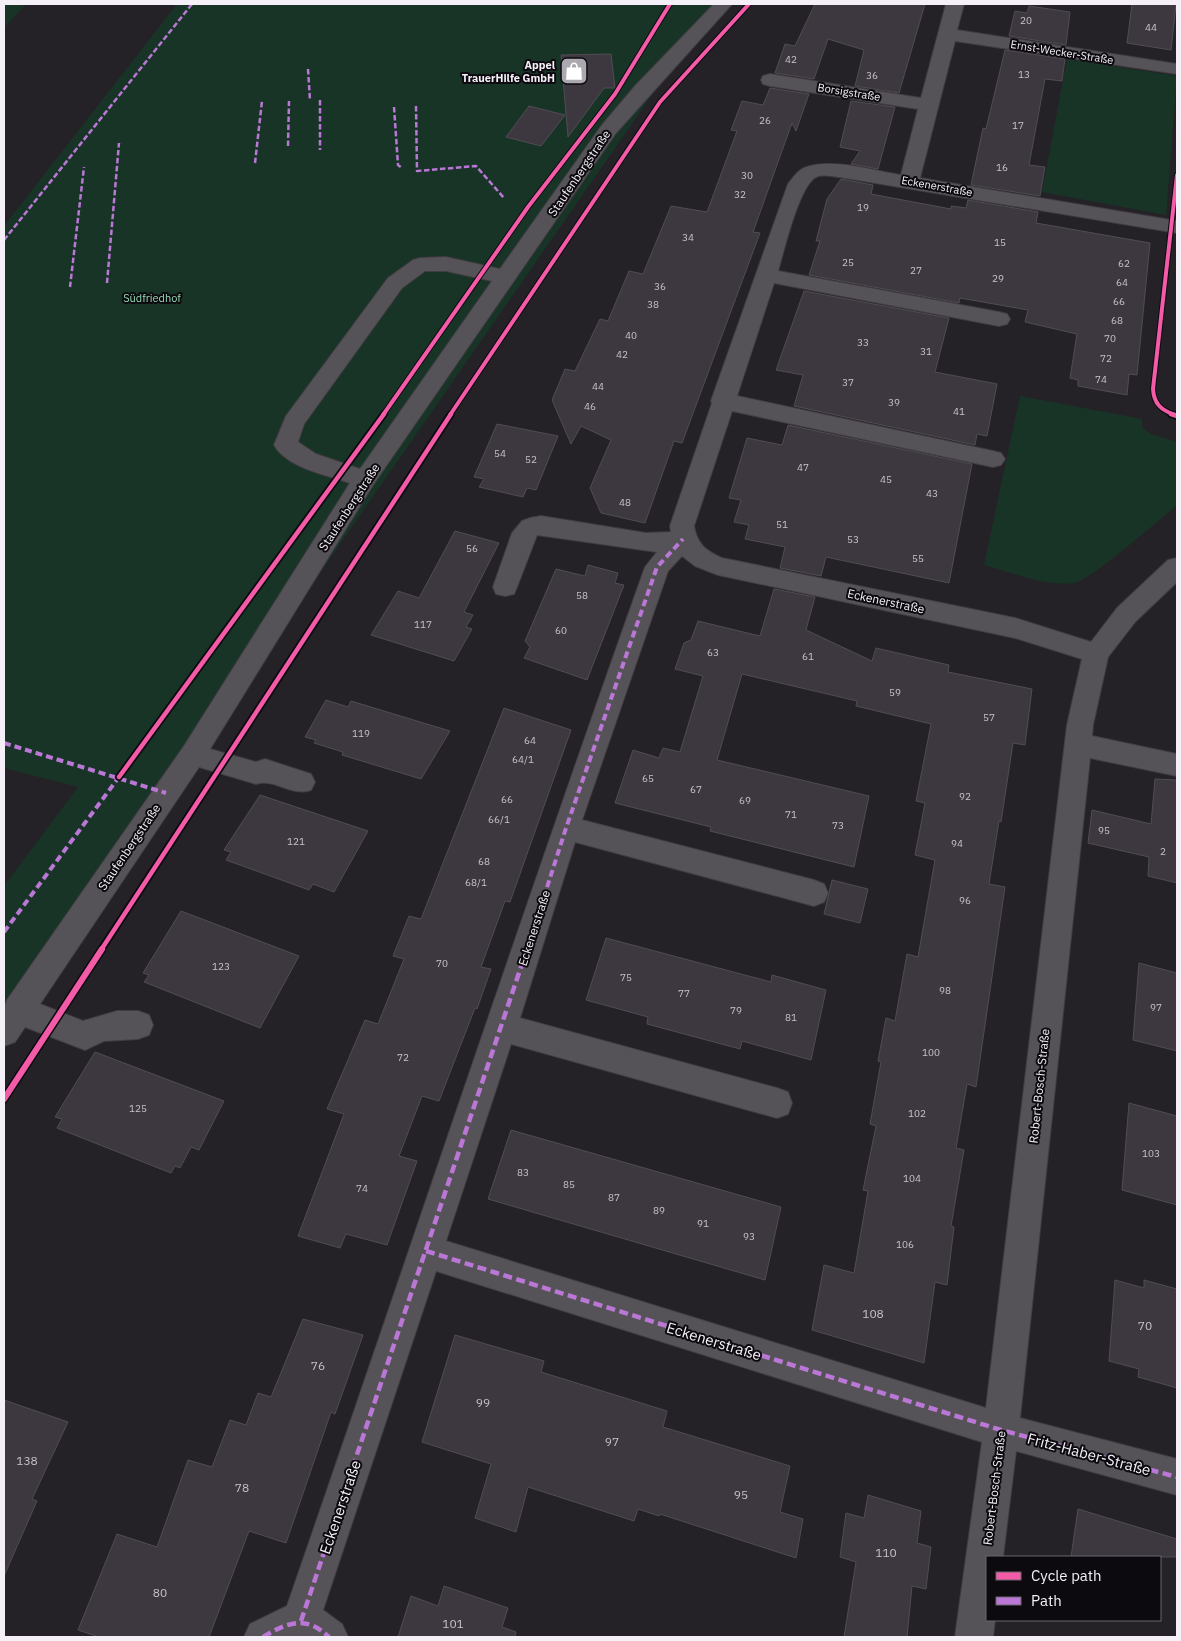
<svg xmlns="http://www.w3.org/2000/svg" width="1181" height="1641" font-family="'IBM Plex Sans',sans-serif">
<rect width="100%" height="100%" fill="#252227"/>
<path fill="#183427" d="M4 4H26L4 28Z
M177 4H718L647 102 4 1028V886L78 787 4 768V226Z
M1067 59 1177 76 1166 215 1042 192Z
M1020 396 1142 419V427L1151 434 1177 442V505C1160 519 1090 581 1074 583 1045 587 1011 572 984 565Z"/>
<path fill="#3d3840" stroke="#504d52" d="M815 4H925L899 93 855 86 864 50 828 39 814 79 775 73 785 44 795 46Z
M1132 4H1176L1171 50 1127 43Z
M1029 6 1070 12 1066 45 1009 36 1015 11 1027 13Z
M1005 50 1065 59 1062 81 1045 79 1029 165 1045 167 1040 196 971 185 983 128 986 129Z
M611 54 615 88H604L568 137 561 55Z
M770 88 809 94 796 131 792 123 753 232 760 233 682 443 674 441 645 523 601 513 590 488 611 440 581 426 571 444 552 400 565 369 575 371 600 319 608 321 629 271 643 274 671 206 707 212 737 131 731 130 742 101 763 105Z
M851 101 895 107 878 169 851 164 860 151 840 147Z
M529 106 565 115 541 146 506 137Z
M841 179 873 185 871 194 951 209V206L966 208 968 200 1038 212 1036 223 1150 243 1137 375 1129 374 1127 395 1078 386V380L1070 378 1077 334 1025 322 1028 310 960 298 959 303 809 275 820 241H816L827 199Z
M804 291 949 318 935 372 997 384 987 436 977 434 975 445 794 406 803 375 776 370Z
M497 424 558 436 536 490 527 488 523 497 479 487 484 479 474 477Z
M788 425 972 464 949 583 826 557 821 576 780 568 785 547 745 539 749 525 734 522 741 500 729 498 747 438 782 445Z
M455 531 499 543 464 612 473 615 466 627 472 629 454 661 371 635 398 591 419 598Z
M588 565 618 573 615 583 624 585 587 680 524 658 530 647 525 641 556 569 585 576Z
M774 589 815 597 806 630 872 661 876 648 949 665 948 672 1032 689 1025 745 1013 743 1001 822 999 821 989 884 1005 887 976 1087 967 1084 956 1148 964 1150 951 1226 954 1227 947 1285 935 1282 924 1363 812 1330 824 1265 854 1273 868 1191 863 1190 876 1126 870 1124 881 1062 878 1061 886 1018 895 1021 907 954 918 957 935 860 915 855 925 803 916 801 931 724 856 706 857 701 742 674 717 760 869 796 854 867 710 831 711 827 615 803 633 750 659 758 663 748 680 752 703 676 675 669 684 643 691 640 698 621 760 636Z
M326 700 348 707 351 701 450 731 421 779 342 755 343 752 314 743 316 740 305 737Z
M504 708 571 730 510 902 505 901 481 967 491 969 477 1009 475 1008 439 1101 422 1096 399 1156 417 1161 387 1245 346 1234 340 1248 298 1236 344 1114 327 1109 365 1020 378 1024 404 959 393 956 409 916 421 919Z
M1155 779 1177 780V883L1148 876 1149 857 1088 843 1092 810 1151 824Z
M260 795 368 831 334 892 313 884 309 890 226 860 231 852 224 850Z
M832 880 868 889 860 923 824 914Z
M181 911 299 956 260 1028 144 982 149 975 143 973Z
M606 938 771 982 772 975 826 990 811 1060 742 1041 740 1049 647 1024 648 1017 586 1000Z
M1139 963 1177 973V1051L1133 1040Z
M95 1052 224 1101 199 1150 191 1147 180 1168 175 1166 171 1173 57 1128 62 1119 55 1117Z
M1129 1103 1177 1116V1205L1122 1190Z
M511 1130 781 1207 765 1280 488 1199Z
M1115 1280 1144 1288V1280L1177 1289V1388L1138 1377 1139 1369 1109 1361Z
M303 1319 363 1335 335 1414 331 1412 286 1543 249 1531 209 1637H99L78 1630 117 1534 157 1547 188 1460 212 1467 230 1420 246 1425 258 1393 271 1397Z
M455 1335 544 1361 541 1372 667 1411 663 1427 790 1466 780 1512 803 1519 796 1558 660 1514 659 1516 638 1509 634 1521 528 1487 516 1532 475 1518 491 1464 422 1442Z
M4 1400 68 1422 32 1499 37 1501 4 1576Z
M868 1495 921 1511 917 1543 931 1547 926 1589 912 1586 907 1637H844L856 1562 840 1557 846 1513 864 1518Z
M1078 1509 1177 1539V1557H1071Z
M444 1586 508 1608 502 1627 516 1632 515 1637H398L411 1596 438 1606Z"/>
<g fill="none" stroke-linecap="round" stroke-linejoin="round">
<g stroke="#403c42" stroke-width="2">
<path id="minor" d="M714 4H732L616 133 373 485 210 749 256 762 265 759 311 774 315 782 311 790C291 797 275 778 256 784L199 767 40 1004 83 1021 117 1011H138L149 1015 153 1025 149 1035 138 1039 104 1041 85 1050 25 1027 15 1042 4 1046V1007L7 1000 184 746 350 483C327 475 287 468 274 445L286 416 388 278 413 260 420 258 446 257 500 269 602 125 635 86ZM425 271H446L492 281 360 469 316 454 298 442 304 424 402 288Z
M946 4H964L957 30 1177 64V74L955 41 920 178 1177 221V233L839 177C832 176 822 174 816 177 799 186 784 251 778 271L999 312 1007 314 1010 319 1007 324 999 326 774 283 737 396 993 451 1001 453 1005 459 1001 465 993 467 732 411 694 526C697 544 706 551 722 558L1015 618 1091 642 1117 608 1168 560 1177 558V582L1135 622 1108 657 1093 725 1092 736 1177 754V776L1090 758 1020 1418 1177 1459V1495L1016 1451 1003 1557H987V1620H995L993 1637H955L982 1442 436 1271 323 1610 342 1624 348 1637H244L250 1624 287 1606C407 1260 522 912 645 567L657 552 537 535 517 587 514 594 505 596 496 594 493 587 512 533 522 521 530 518 541 516 646 533 671 532 670 526 712 403 711 401 788 184C793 178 797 171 804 168 830 157 874 171 901 175L918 109 770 86 763 84 761 80 763 76 770 74 921 98ZM682 556 695 566 718 575 1015 638 1082 659 1067 725 986 1408 446 1241 511 1044 777 1118 788 1114 792 1103 788 1092 777 1088 520 1018 575 842 814 906 824 902 828 893 824 884 814 880 582 820 668 571Z"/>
</g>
<use href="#minor" fill="#565358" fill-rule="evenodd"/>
<path stroke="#ba77d6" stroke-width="2.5" stroke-dasharray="5.5 2.5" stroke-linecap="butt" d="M308 69 310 100
M320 100V150
M416 106 417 171 476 166 504 198
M394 107 398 165 402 168
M288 146 289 101
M255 163 262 101
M4 240 192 4
M107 283 119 143
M70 287 84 167"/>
<path stroke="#ba77d6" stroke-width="4" stroke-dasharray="7 4" stroke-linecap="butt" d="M4 743 166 793
M4 932 119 777
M527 950 566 828 657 567 683 539"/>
<path stroke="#ba77d6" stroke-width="4.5" stroke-dasharray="9 4.5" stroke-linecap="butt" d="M426 1251 1001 1430 1177 1477
M301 1621 527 949
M263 1637C288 1622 306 1615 329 1637"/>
<g stroke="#0d0a0f" stroke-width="6">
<path id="cycleway-far2" d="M383 415 528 207 615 94 670 4
M450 415 660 102 749 4
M1175 415C1161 410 1154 404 1153 389L1177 175"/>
</g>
<g stroke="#0d0a0f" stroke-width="8">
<path id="cycleway-far1" d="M1171 414 1177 416
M119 777 384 414
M101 950 451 414"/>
</g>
<g stroke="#0d0a0f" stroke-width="9">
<path id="cycleway" d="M4 1099 102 949"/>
</g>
<use href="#cycleway-far2" stroke="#f35aa7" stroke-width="4"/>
<use href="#cycleway-far1" stroke="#f35aa7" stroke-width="4.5"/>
<use href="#cycleway" stroke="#f35aa7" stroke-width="6"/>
</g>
<defs>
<g id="shop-square" transform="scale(1.4375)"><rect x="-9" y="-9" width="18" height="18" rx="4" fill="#aca8af" stroke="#0d0a0f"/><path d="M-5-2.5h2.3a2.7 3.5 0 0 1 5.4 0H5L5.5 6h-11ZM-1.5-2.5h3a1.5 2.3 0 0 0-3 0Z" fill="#fff"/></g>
</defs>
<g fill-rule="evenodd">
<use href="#shop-square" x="574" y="71"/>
</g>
<g text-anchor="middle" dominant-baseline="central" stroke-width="4" stroke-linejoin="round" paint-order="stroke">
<g font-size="10" fill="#c7c2ca">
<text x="1026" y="20">20</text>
<text x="1151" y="27">44</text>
<text x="791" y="59">42</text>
<text x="1024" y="74">13</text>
<text x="872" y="75">36</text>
<text x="765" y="120">26</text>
<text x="1018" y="125">17</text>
<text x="1002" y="167">16</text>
<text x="747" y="175">30</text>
<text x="740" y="194">32</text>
<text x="863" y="207">19</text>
<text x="688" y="237">34</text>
<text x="1000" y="242">15</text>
<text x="848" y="262">25</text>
<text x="1124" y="263">62</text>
<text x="916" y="270">27</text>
<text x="998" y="278">29</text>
<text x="1122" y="282">64</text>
<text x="660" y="286">36</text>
<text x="1119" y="301">66</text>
<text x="653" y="304">38</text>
<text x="1117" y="320">68</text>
<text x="631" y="335">40</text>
<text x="1110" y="338">70</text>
<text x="863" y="342">33</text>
<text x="926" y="351">31</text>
<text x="622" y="354">42</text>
<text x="1106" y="358">72</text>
<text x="1101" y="379">74</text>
<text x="848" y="382">37</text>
<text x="598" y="386">44</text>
<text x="894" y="402">39</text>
<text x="590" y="406">46</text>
<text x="959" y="411">41</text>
<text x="500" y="453">54</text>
<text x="531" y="459">52</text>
<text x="803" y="467">47</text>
<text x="886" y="479">45</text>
<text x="932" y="493">43</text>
<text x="625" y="502">48</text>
<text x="782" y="524">51</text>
<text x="853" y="539">53</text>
<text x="472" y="548">56</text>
<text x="918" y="558">55</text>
<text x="582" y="595">58</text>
<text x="423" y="624">117</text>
<text x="561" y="630">60</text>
<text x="713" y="652">63</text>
<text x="808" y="656">61</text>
<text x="895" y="692">59</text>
<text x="989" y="717">57</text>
<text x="361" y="733">119</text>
<text x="530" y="740">64</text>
<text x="523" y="759">64/1</text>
<text x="648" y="778">65</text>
<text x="696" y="789">67</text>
<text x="965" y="796">92</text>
<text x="507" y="799">66</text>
<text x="745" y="800">69</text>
<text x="791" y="814">71</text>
<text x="499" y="819">66/1</text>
<text x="838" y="825">73</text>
<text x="1104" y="830">95</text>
<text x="296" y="841">121</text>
<text x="957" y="843">94</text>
<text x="1163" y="851">2</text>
<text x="484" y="861">68</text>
<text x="476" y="882">68/1</text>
<text x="965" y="900">96</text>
<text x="442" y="963">70</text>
<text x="221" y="966">123</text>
<text x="626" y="977">75</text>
<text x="945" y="990">98</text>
<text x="684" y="993">77</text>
<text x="1156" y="1007">97</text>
<text x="736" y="1010">79</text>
<text x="791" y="1017">81</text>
<text x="931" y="1052">100</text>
<text x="403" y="1057">72</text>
<text x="138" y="1108">125</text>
<text x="917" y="1113">102</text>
<text x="1151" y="1153">103</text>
<text x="523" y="1172">83</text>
<text x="912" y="1178">104</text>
<text x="569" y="1184">85</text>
<text x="362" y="1188">74</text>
<text x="614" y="1197">87</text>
<text x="659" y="1210">89</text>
<text x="703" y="1223">91</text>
<text x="749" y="1236">93</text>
<text x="905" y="1244">106</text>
</g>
<g font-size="11" fill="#f5f0f8" stroke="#0d0a0f">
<text transform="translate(1062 52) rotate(9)">Ernst-Wecker-Straße</text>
<text transform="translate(849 92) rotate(9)">Borsigstraße</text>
<text transform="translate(937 186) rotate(10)">Eckenerstraße</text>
</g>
<g font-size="11" font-weight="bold" fill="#f5f0f8" stroke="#0d0a0f" text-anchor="end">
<text x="555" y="65">Appel<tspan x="555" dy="13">TrauerHilfe GmbH</tspan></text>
</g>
<g font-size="11" fill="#93dcb5" stroke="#0d0a0f">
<text x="152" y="298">Südfriedhof</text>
</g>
<g font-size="12" fill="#f5f0f8" stroke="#0d0a0f">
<text transform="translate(579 173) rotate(-56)">Staufenbergstraße</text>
<text transform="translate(349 507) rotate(-57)">Staufenbergstraße</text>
<text transform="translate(886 601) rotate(12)">Eckenerstraße</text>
<text transform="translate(129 847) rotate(-56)">Staufenbergstraße</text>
<text transform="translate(534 928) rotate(-72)">Eckenerstraße</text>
<text transform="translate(1039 1086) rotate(-84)">Robert-Bosch-Straße</text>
<text transform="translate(994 1488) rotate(-83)">Robert-Bosch-Straße</text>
</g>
<g font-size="12" fill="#c7c2ca">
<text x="873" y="1313">108</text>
<text x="1145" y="1325">70</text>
<text x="318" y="1365">76</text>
<text x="483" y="1402">99</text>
<text x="612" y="1441">97</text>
<text x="27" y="1460">138</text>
<text x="242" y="1487">78</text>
<text x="741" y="1494">95</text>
<text x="886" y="1552">110</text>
<text x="160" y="1592">80</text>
<text x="453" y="1623">101</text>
</g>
<g font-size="15" fill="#f5f0f8" stroke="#0d0a0f">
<text transform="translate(714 1341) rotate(17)">Eckenerstraße</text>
<text transform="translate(1089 1454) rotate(15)">Fritz-Haber-Straße</text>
<text transform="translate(340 1507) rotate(-71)">Eckenerstraße</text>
</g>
</g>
<rect width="1181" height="1641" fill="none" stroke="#f5f0f8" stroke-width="10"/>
<rect x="986" y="1556" width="175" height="65" fill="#0d0a0f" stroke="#6a666c"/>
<rect x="996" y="1572" width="25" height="8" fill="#f35aa7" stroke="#6a666c"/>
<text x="1031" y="1581" font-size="15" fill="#f5f0f8">Cycle path</text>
<rect x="996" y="1597" width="25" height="8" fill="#ba77d6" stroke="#6a666c"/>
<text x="1031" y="1606" font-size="15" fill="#f5f0f8">Path</text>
</svg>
